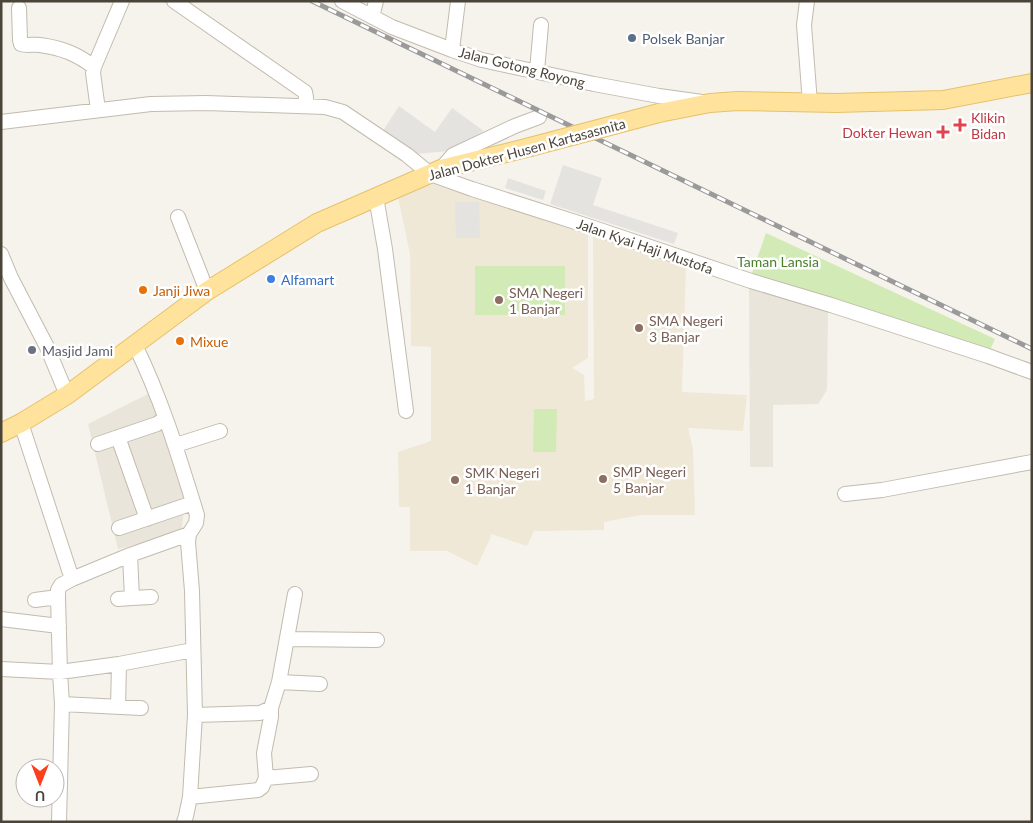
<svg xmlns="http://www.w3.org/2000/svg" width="1033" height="823" font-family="Lato,sans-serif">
<rect width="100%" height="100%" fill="#f6f3ec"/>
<path fill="#eae5da" d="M749 286 828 311 827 390 818 404 773 405V467H750Z
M150 393 185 501 181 534 118 549 88 424Z"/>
<path fill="#efe8d6" d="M432 184 588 233V358L572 368 584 375 585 401 594 399 593 234 686 265 682 392 747 395 743 431 688 428 693 449 695 515H641L604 522V530L534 531 527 546 491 534 490 539 477 566 447 551H410V507H399L398 452 431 441V347L411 346 410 254 398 197Z"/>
<path fill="#d2eab5" d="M766 233 995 339 990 350 752 273Z
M475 266H565V315H475Z
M534 409H557L556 452H533Z"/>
<path fill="#e5e3e0" d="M399 106 435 132 452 108 484 131 448 151 416 154 382 132Z
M563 165 602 178 593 205 678 233 674 244 550 204Z
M508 178 546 191 543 200 505 188Z
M455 202H479L480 238H456Z"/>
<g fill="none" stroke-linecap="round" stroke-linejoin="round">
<g stroke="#c2bbae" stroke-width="16">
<path id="minor" d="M174 1 305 92 306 97 305 106
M342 1 392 27 452 50 482 60 594 84 659 96 702 102
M807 1 804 25 810 103
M19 8 20 40 21 44C27 46 34 44 40 45 62 48 77 54 94 67
M372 17 376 1
M452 50 458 1
M537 71 541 25
M98 110 93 73 94 67 122 1
M1 122 151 104 206 103 325 107 343 112 407 155 430 174 472 189 591 227 751 281 831 305 988 356 1032 372
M441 169 453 155 515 126 539 117
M376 197 385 249 406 411
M178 217 207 291
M1 254 11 278 47 347 67 395
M135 345C162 400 179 457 197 515L196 523 189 534 188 542 192 591 195 715 190 797 186 816 184 822
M21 423 72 579
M118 437 147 519
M98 444 157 424 165 418
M176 445 220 431
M845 494 882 490 1032 462
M119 528 193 503
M130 555 132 598 151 597
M58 597 60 672 62 704 59 822
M118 599 132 598
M35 600 58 597V590L61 585 72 579 130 555 189 534
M1 619 59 626
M287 639 377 640
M1 669 60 672 119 664 193 650
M279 682 320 684
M62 704 141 708
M118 707 119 664
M195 715 260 713 271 708 279 682 295 594
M266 778 264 753 271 717V708
M190 797 258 790 262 787 266 778 311 774"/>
</g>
<g stroke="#e6c16a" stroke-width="20">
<path id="major" d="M659 113 710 103 738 101 836 103 943 100 1032 83
M1 433 21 423 67 395 207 291 317 223 441 169 530 147"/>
</g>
<use href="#minor" stroke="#fff" stroke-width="14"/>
<use href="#major" stroke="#ffe39c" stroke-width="18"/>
<g stroke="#9a9a9a" stroke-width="5">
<path id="rail" d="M312 1 1032 349"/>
</g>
<use href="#rail" stroke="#fff" stroke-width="3" stroke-dasharray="9" stroke-linecap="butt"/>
<g stroke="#e6c16a" stroke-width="20" stroke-linecap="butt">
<path id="major-bridge" d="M530 147 659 113"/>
</g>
<use href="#major-bridge" stroke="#ffe39c" stroke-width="18"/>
</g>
<circle fill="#5c6f8a" stroke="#fff" stroke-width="2" cx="632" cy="38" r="5"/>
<g fill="#e0444e" stroke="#fff" stroke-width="2">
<path d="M957.5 117.5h5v5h5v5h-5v5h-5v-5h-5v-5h5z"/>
<path d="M940.5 124.5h5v5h5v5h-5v5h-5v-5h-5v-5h5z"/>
</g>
<circle fill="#3f7fe0" stroke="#fff" stroke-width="2" cx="271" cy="279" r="5"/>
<g fill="#e8710a" stroke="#fff" stroke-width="2">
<circle cx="143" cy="290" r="5"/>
<circle cx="180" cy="341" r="5"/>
</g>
<g fill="#8d6e63" stroke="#fff" stroke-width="2">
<circle cx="499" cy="300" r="5"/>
<circle cx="639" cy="328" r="5"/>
<circle cx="603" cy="479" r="5"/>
<circle cx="455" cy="480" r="5"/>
</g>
<circle fill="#6b7280" stroke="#fff" stroke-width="2" cx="32" cy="350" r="5"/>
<g text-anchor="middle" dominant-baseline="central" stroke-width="5" stroke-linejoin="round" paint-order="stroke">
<g font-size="14" fill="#4e5e75" stroke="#fff" text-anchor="start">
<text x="642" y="38">Polsek Banjar</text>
</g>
<g font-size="14" fill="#4b4439" stroke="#fff">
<text transform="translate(522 67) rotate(14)">Jalan Gotong Royong</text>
<text transform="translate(527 149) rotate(-15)">Jalan Dokter Husen Kartasasmita</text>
<text transform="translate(645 246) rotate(19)">Jalan Kyai Haji Mustofa</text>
</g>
<g font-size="14" fill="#be3a42" stroke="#fff" text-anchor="start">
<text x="971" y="117">Klikin<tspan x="971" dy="16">Bidan</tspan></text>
<text x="932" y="132" text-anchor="end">Dokter Hewan</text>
</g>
<g font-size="14" fill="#4a7f2a" stroke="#fff">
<text x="778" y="261">Taman Lansia</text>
</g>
<g font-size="14" fill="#366cbe" stroke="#fff" text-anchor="start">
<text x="281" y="279">Alfamart</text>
</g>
<g font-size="14" fill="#c56008" stroke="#fff" text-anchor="start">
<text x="153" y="290">Janji Jiwa</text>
<text x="190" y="341">Mixue</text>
</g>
<g font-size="14" fill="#785e54" stroke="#fff" text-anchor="start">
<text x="509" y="292">SMA Negeri<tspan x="509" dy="16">1 Banjar</tspan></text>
<text x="649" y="320">SMA Negeri<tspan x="649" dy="16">3 Banjar</tspan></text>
<text x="613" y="471">SMP Negeri<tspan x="613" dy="16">5 Banjar</tspan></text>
<text x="465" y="472">SMK Negeri<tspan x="465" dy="16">1 Banjar</tspan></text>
</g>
<g font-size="14" fill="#5b616d" stroke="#fff" text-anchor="start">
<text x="42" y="350">Masjid Jami</text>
</g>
</g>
<rect width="1033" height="823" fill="none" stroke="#4b4439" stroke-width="5"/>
<g transform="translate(40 783) rotate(180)"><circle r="24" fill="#ffffff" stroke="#b7b4b0"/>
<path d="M0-4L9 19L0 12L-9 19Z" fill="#fc3f1d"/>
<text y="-8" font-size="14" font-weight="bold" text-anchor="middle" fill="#4b4439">U</text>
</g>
</svg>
